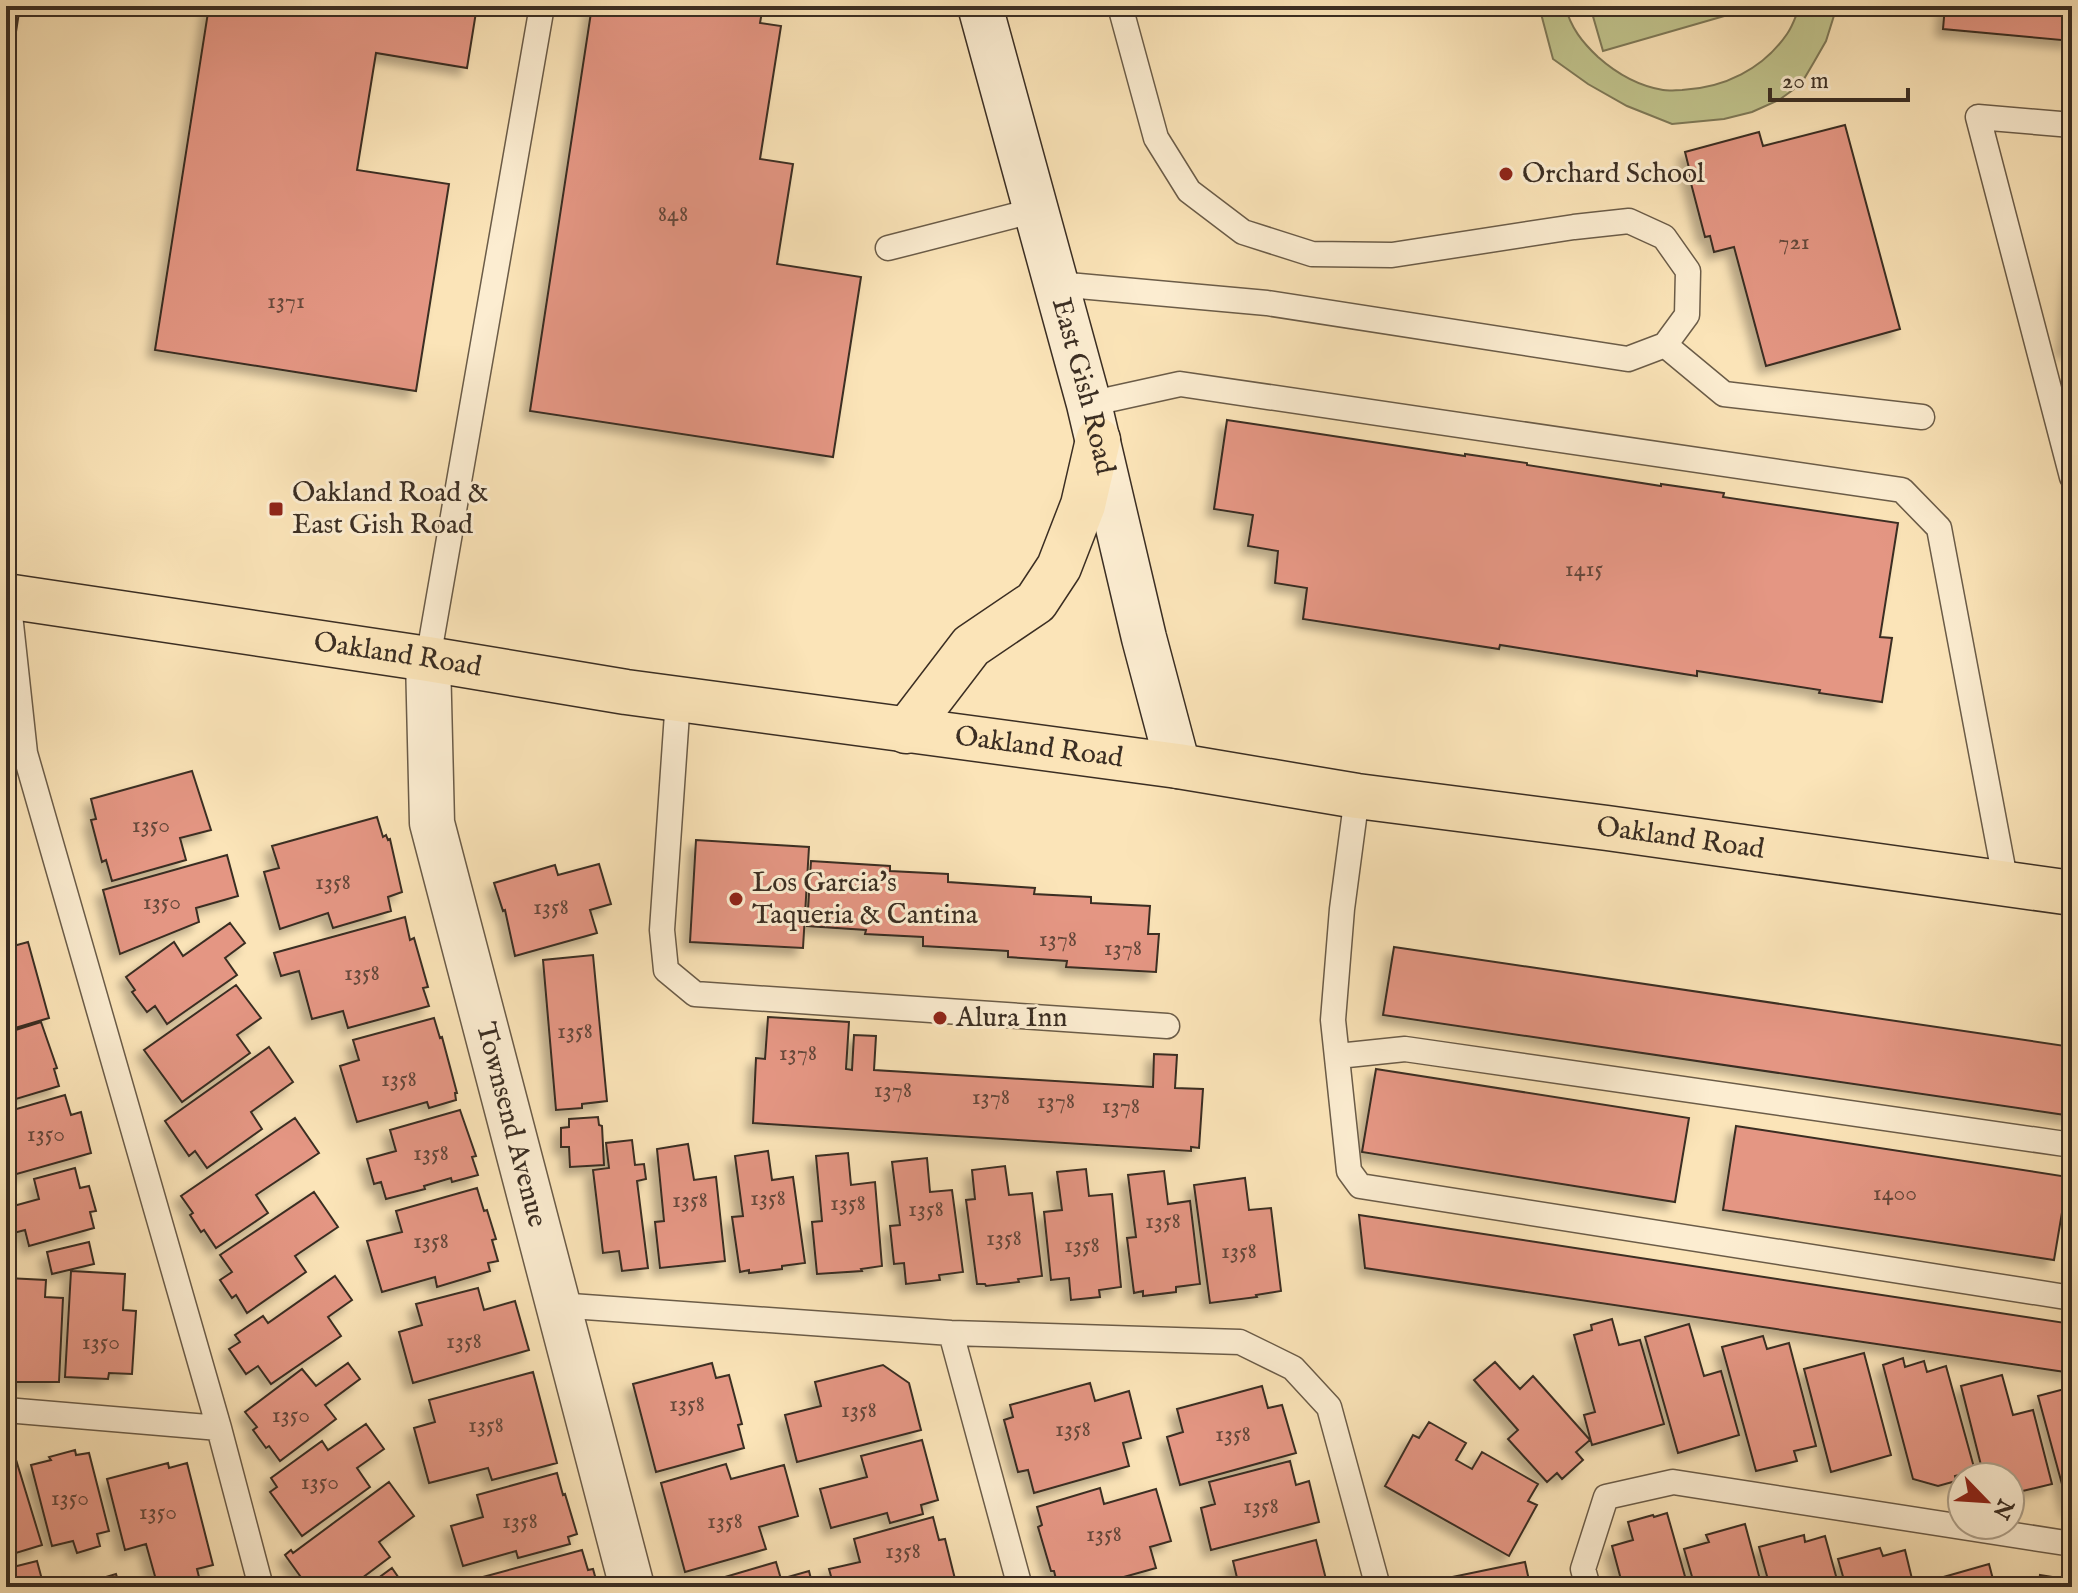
<svg xmlns="http://www.w3.org/2000/svg" width="2078" height="1593" font-family="'IM FELL English',serif">
<defs>
<filter id="shadow"><feDropShadow dx="-7" dy="7" stdDeviation="4" flood-color="#0004"/></filter>
</defs>
<rect width="100%" height="100%" fill="#fbe4b8"/>
<filter id="stains"><feTurbulence type="fractalNoise" baseFrequency=".0025" numOctaves="4"/><feColorMatrix values="0 0 0 0 .2 0 0 0 0 .09 0 0 0 0 .02 0 0 0 .5 -.17"/></filter>
<radialGradient id="worn" r=".72"><stop offset=".6" stop-color="#630" stop-opacity="0"/><stop offset="1" stop-color="#630" stop-opacity=".3"/></radialGradient>
<path fill="#c1c48d" stroke="#7e7958" stroke-width="2" d="M1539 6H1565C1571 28 1582 42 1598 57 1616 73 1639 86 1663 90 1669 91 1676 90 1682 90 1724 88 1763 69 1787 34 1793 26 1796 15 1800 6H1837L1826 41 1814 62 1801 84 1779 100 1752 112 1724 119 1672 124 1627 106 1588 84 1553 59Z
M1590 6H1759L1603 51Z"/>
<path fill="#e49683" stroke="#3b2e23" stroke-width="2" filter="url(#shadow)" d="M6 6H20L6 96Z
M209 6H477L467 68 376 53 357 170 449 184 416 391 155 350Z
M592 6H763L760 23 781 26 760 159 793 164 777 264 861 277 833 457 530 411Z
M1945 6H2072V41L1943 29Z
M1845 125 1900 329 1766 366 1734 247 1714 252 1710 236 1705 237 1687 168H1689L1685 152 1759 132 1763 146Z
M2072 257V351L2064 350Z
M1227 420 1465 456V454L1527 463V465L1661 486V484L1724 493 1723 497 1898 523 1880 637 1892 638 1882 702 1819 693 1820 690 1697 671V676L1500 645 1499 649 1303 619 1307 588 1275 583 1278 551 1248 546 1253 515 1214 509Z
M192 771 211 830 180 838 186 860 112 881 106 860 102 862 91 820 96 819 91 799Z
M377 817 383 837 386 835 388 840 390 839 402 892 388 897 391 911 333 928 328 913 280 929 264 872 279 868 272 846Z
M696 840 809 847 803 948 690 942Z
M227 855 238 896 196 908 199 922 120 954 103 890Z
M811 861 890 866V871L948 874V882L1035 888 1034 894 1091 897V903L1150 906 1148 934H1159L1156 972 1066 967 1067 961 1008 957V951L923 946V937L865 934 866 930 807 926Z
M599 864 611 904 590 910 597 933 515 956 505 910 503 911 494 883 555 865 558 875Z
M405 917 410 940 414 938 428 987 423 988 429 1006 348 1028 343 1011 312 1019 299 971 281 976 274 953Z
M230 923 245 943 225 958 237 975 167 1024 155 1006 147 1012 132 992 135 990 126 977 174 942 183 956Z
M28 942 49 1018 15 1028 6 995V948Z
M1394 947 2072 1047V1116L1383 1015Z
M593 955 607 1101 582 1104V1108L556 1110 543 960Z
M236 985 261 1018 237 1035 250 1053 182 1102 144 1050Z
M768 1017 849 1022 846 1069 852 1070 854 1035 876 1036 874 1070 1153 1087 1154 1054 1177 1055 1175 1088 1203 1089 1199 1148 1191 1147V1151L753 1123 756 1058 765 1059Z
M434 1018 440 1038 442 1037 457 1093H455L456 1100 429 1108 427 1102 357 1122 340 1066 359 1060 353 1040Z
M41 1022 57 1068 54 1069 59 1086 6 1102V1033Z
M269 1047 293 1082 251 1112 262 1129 207 1168 195 1151 189 1156 165 1121Z
M1376 1069 1689 1118 1675 1202 1362 1152Z
M65 1095 71 1115 81 1112 91 1153 6 1177V1112Z
M460 1110 476 1156 472 1157 478 1175 452 1182 451 1178 424 1186 425 1189 386 1199 381 1182 374 1184 367 1159 396 1151 390 1130Z
M598 1117 599 1125 602 1126 604 1165 570 1167 569 1147H561V1128L569 1127V1119Z
M295 1118 319 1153 256 1195 268 1213 216 1248 204 1230 201 1232 190 1215 193 1213 181 1196Z
M1736 1126 2068 1177 2054 1260 1723 1210Z
M632 1140 635 1165 644 1164 646 1179 637 1181 648 1268 622 1271 619 1251 603 1253 593 1170 609 1168 606 1143Z
M688 1144 694 1180 716 1177 725 1261 660 1268 655 1222 664 1221 657 1149Z
M768 1151 772 1180 793 1177 805 1263 782 1266V1269L749 1273V1270L740 1272 732 1217 743 1216 735 1156Z
M848 1153 851 1185 875 1182 882 1266 861 1269 862 1271 817 1274 812 1222 822 1221 816 1156Z
M927 1158 930 1192 952 1190 963 1272 939 1275 940 1280 906 1284 904 1263 894 1264 890 1226 900 1225 892 1162Z
M1005 1166 1009 1195 1032 1193 1042 1276 1018 1279 1019 1282 986 1286 985 1284H977L966 1200 975 1199 972 1170Z
M75 1168 80 1188 89 1186 96 1211 90 1212 94 1228 29 1246 25 1230 6 1235V1208L39 1199 34 1179Z
M1086 1169 1089 1196 1112 1194 1121 1287 1099 1290 1100 1297 1071 1300 1069 1278 1051 1280 1044 1212 1062 1210 1057 1172Z
M1164 1171 1168 1204 1190 1201 1200 1284 1176 1287V1292L1143 1296V1291L1134 1293 1127 1238 1136 1237 1128 1175Z
M1245 1178 1249 1210 1271 1208 1281 1291 1256 1295 1257 1297 1210 1303 1194 1185Z
M477 1188 484 1211 487 1210 496 1239 492 1240 498 1261 488 1263 490 1271 437 1287 435 1277 382 1292 367 1241 402 1232 396 1211Z
M314 1192 338 1227 295 1256 306 1272 247 1313 236 1295 232 1298 220 1280 232 1272 220 1255Z
M1359 1215 2072 1324V1373L1365 1268Z
M89 1242 94 1264 52 1274 47 1252Z
M71 1271 125 1274 123 1310 136 1311 132 1374 109 1373 108 1379 65 1377Z
M335 1276 352 1300 328 1317 341 1336 271 1384 258 1366 246 1374 229 1349 240 1342 235 1335 263 1316 268 1323Z
M7 1278 46 1280 45 1297 63 1298 59 1382H13L14 1368H6Z
M478 1288 484 1310 515 1301 529 1350 413 1383 399 1332 422 1325 416 1304Z
M1612 1319 1619 1345 1640 1340 1664 1424 1592 1445 1584 1415 1595 1412 1574 1335 1592 1330 1591 1325Z
M1689 1324 1704 1376 1721 1371 1739 1435 1678 1453 1645 1337Z
M1763 1336 1767 1349 1789 1343 1816 1446 1794 1451 1797 1461 1756 1471 1722 1347Z
M1864 1353 1891 1455 1831 1472 1804 1369Z
M1903 1358 1905 1367 1924 1361 1927 1372 1946 1366 1975 1471 1955 1476 1956 1481 1938 1486 1913 1479 1883 1365Z
M1495 1362 1520 1389 1533 1376 1590 1440 1576 1452 1583 1460 1562 1479 1557 1473 1547 1482 1508 1439 1518 1430 1474 1380Z
M348 1363 360 1379 325 1405 336 1419 280 1461 269 1446 266 1448 253 1430 257 1427 245 1412 302 1369 316 1386Z
M712 1363 716 1378 729 1375 742 1424 738 1425 744 1448 656 1472 633 1384Z
M883 1365 909 1383 921 1430 797 1462 785 1415 821 1406 815 1382Z
M533 1372 557 1463 492 1480 488 1468 429 1483 414 1428 435 1422 429 1400Z
M2002 1375 2013 1415 2033 1410 2052 1484 2010 1494V1477H1984L1961 1386Z
M1090 1383 1095 1401 1129 1391 1141 1438 1123 1443 1129 1466 1034 1493 1028 1470 1018 1472 1004 1420 1013 1417 1010 1405Z
M1262 1386 1268 1408 1282 1405 1296 1453 1180 1485 1167 1437 1183 1432 1177 1409Z
M2072 1387V1509L2069 1510 2038 1396Z
M1429 1422 1466 1443 1456 1460 1472 1469 1482 1452 1538 1484 1528 1501 1537 1505 1509 1556 1385 1486 1413 1435 1419 1438Z
M366 1424 384 1449 357 1468 370 1487 302 1536 270 1492 277 1487 271 1478 322 1441 328 1450Z
M10 1440 42 1545 6 1556V1441Z
M922 1440 938 1500 921 1505 923 1514 890 1523 887 1513 831 1528 820 1489 867 1477 861 1456Z
M75 1450 76 1455 89 1453 109 1531 97 1534 100 1546 77 1553 73 1541 52 1546 31 1465 51 1460 49 1457Z
M1290 1461 1296 1485 1309 1481 1319 1522 1211 1550 1201 1508 1215 1504 1209 1482Z
M168 1463 169 1468 187 1463 213 1565 197 1569 199 1577 158 1587 146 1544 125 1550 107 1479Z
M726 1464 731 1479 784 1465 798 1516 759 1527 766 1549 685 1572 661 1483Z
M557 1473 563 1495 565 1494 577 1534 568 1537 570 1544 518 1558 516 1551 463 1566 451 1526 483 1517 477 1495Z
M389 1482 414 1516 379 1542 390 1557 350 1587H308L285 1555 291 1550 293 1553Z
M1100 1488 1104 1504 1156 1489 1171 1541 1150 1547 1156 1568 1088 1587H1058L1054 1571H1051L1038 1527 1042 1525 1037 1507Z
M1667 1513 1688 1587H1623L1612 1546 1633 1540 1628 1522 1653 1515 1654 1517Z
M933 1517 939 1540 945 1539 957 1587H834L829 1569 860 1562 854 1539Z
M1745 1524 1762 1587H1695L1684 1549 1709 1542 1706 1535Z
M1804 1535 1805 1542 1825 1536 1839 1587H1770L1759 1547Z
M1316 1540 1328 1587H1218L1238 1582 1233 1561Z
M1880 1548 1883 1556 1905 1550 1914 1587H1846L1838 1559Z
M582 1550 588 1570 593 1569 598 1587H486L483 1577Z
M37 1561 44 1587H18L13 1567Z
M776 1562 781 1579 809 1571 813 1587H691Z
M1525 1562 1530 1585 1540 1583 1541 1587H1429L1428 1582Z
M1989 1564 1995 1587H1920L1919 1584Z
M392 1568 403 1584 410 1579 415 1587H366Z
M116 1574 120 1587H87L86 1583Z
M2040 1575 2072 1580V1587H2038Z"/>
<g fill="none" stroke-linecap="round" stroke-linejoin="round">
<g stroke="#6b5c48" stroke-width="27">
<path id="service" d="M2072 125 1978 117 2072 477
M888 248 1036 210
M1057 284 1267 303 1628 359 1665 345 1687 315 1688 271 1664 237 1629 221 1574 227 1392 255 1312 254 1243 232 1189 191 1156 138 1120 6
M1665 345 1724 394 1922 417
M1089 404 1180 384 1902 490 1939 528 2006 884
M8 596 25 753 219 1428 261 1587
M428 659 542 6
M678 699 662 930 666 970 695 994 1167 1026
M1357 796 1342 909 1333 1020 1349 1171 1360 1186 2072 1298
M1338 1056 1405 1049 2072 1145
M557 1305 951 1333 1240 1342 1293 1368 1329 1407 1378 1587
M951 1333 1020 1587
M6 1410 219 1428
M1588 1587 1583 1569 1606 1497 1673 1482 2072 1544"/>
</g>
<g stroke="#6b5c48" stroke-width="47">
<g id="minor">
<path id="s1" d="M428 659 432 823 632 1587"/>
</g>
</g>
<g stroke="#3b2e23" stroke-width="47">
<g id="secondary">
<path id="s2" d="M980 6 1089 404 1144 638 1178 766"/>
</g>
</g>
<g stroke="#3b2e23" stroke-width="47">
<g id="primary">
<path id="s3" d="M6 596 428 659 626 692 1178 766 1357 796 1607 828 2072 893"/>
<path d="M906 731 971 646 1036 602 1059 567 1083 505 1098 440"/>
</g>
</g>
<use href="#service" stroke="#fcedd1" stroke-width="24"/>
<use href="#minor" stroke="#fcedd1" stroke-width="44"/>
<use href="#secondary" stroke="#fcedd1" stroke-width="44"/>
<use href="#primary" stroke="#fbe4b8" stroke-width="44"/>
</g>
<g fill="#8f2418" stroke="#fcedd1" stroke-width="3">
<circle cx="1506" cy="174" r="8"/>
<rect x="268" y="501" width="16" height="16" rx="4"/>
<circle cx="736" cy="899" r="8"/>
<circle cx="940" cy="1018" r="8"/>
</g>
<g text-anchor="middle" dominant-baseline="central" stroke-width="6" stroke-linejoin="round" paint-order="stroke">
<g font-size="24" fill="#65483b">
<text x="673" y="214">848</text>
<text x="1794" y="242">721</text>
<text x="286" y="301">1371</text>
<text x="1584" y="569">1415</text>
<text x="151" y="825">1350</text>
<text x="333" y="882">1358</text>
<text x="162" y="902">1350</text>
<text x="551" y="907">1358</text>
<text x="1058" y="939">1378</text>
<text x="1123" y="948">1378</text>
<text x="362" y="973">1358</text>
<text x="575" y="1031">1358</text>
<text x="798" y="1053">1378</text>
<text x="399" y="1079">1358</text>
<text x="893" y="1090">1378</text>
<text x="991" y="1097">1378</text>
<text x="1056" y="1101">1378</text>
<text x="1121" y="1106">1378</text>
<text x="46" y="1134">1350</text>
<text x="431" y="1153">1358</text>
<text x="1895" y="1193">1400</text>
<text x="768" y="1198">1358</text>
<text x="690" y="1200">1358</text>
<text x="848" y="1203">1358</text>
<text x="926" y="1209">1358</text>
<text x="1163" y="1221">1358</text>
<text x="1004" y="1238">1358</text>
<text x="431" y="1241">1358</text>
<text x="1082" y="1245">1358</text>
<text x="1239" y="1251">1358</text>
<text x="464" y="1341">1358</text>
<text x="101" y="1342">1350</text>
<text x="687" y="1404">1358</text>
<text x="859" y="1410">1358</text>
<text x="291" y="1415">1350</text>
<text x="486" y="1425">1358</text>
<text x="1073" y="1429">1358</text>
<text x="1233" y="1434">1358</text>
<text x="320" y="1482">1350</text>
<text x="70" y="1498">1350</text>
<text x="1261" y="1506">1358</text>
<text x="158" y="1512">1350</text>
<text x="520" y="1521">1358</text>
<text x="725" y="1521">1358</text>
<text x="1104" y="1534">1358</text>
<text x="903" y="1551">1358</text>
</g>
<g font-size="28" fill="#3b2e23" stroke="#fcedd1" text-anchor="start">
<text x="1522" y="174">Orchard School</text>
<text x="292" y="493">Oakland Road &amp;<tspan x="292" dy="32">East Gish Road</tspan></text>
<text x="752" y="883">Los Garcia's<tspan x="752" dy="32">Taqueria &amp; Cantina</tspan></text>
<text x="956" y="1018">Alura Inn</text>
</g>
<g font-size="28" fill="#3b2e23" stroke="#fcedd1">
<text stroke="none"><textPath href="#s2" startOffset="394">East Gish Road</textPath></text>
<text stroke="none"><textPath href="#s3" startOffset="396">Oakland Road</textPath></text>
<text stroke="none"><textPath href="#s3" startOffset="1044">Oakland Road</textPath></text>
<text stroke="none"><textPath href="#s3" startOffset="1692">Oakland Road</textPath></text>
<text stroke="none"><textPath href="#s1" startOffset="476">Townsend Avenue</textPath></text>
</g>
</g>
<rect width="2078" height="1593" fill="none" stroke="#fbe4b8" stroke-width="32"/>
<rect x="8" y="8" width="2062" height="1577" fill="none" stroke="#3b2e23" stroke-width="4"/>
<rect x="16" y="16" width="2046" height="1561" fill="none" stroke="#3b2e23" stroke-width="2"/>
<g transform="translate(1986 1501) rotate(115)"><circle r="38" fill="#fcedd1" stroke="#afa18b" stroke-width="2"/>
<path d="M0-6L14 30L0 20L-14 30Z" fill="#8f2418"/>
<text y="-12" font-size="22" font-weight="bold" text-anchor="middle" fill="#3b2e23">N</text>
</g>
<path d="M1770 88v12h138v-12" fill="none" stroke="#3b2e23" stroke-width="4"/>
<text x="1782" y="88" font-size="24" fill="#3b2e23" stroke="#fcedd1" stroke-width="6" paint-order="stroke">20 m</text>
<rect width="100%" height="100%" filter="url(#stains)"/>
<rect width="100%" height="100%" fill="url(#worn)"/>
</svg>
